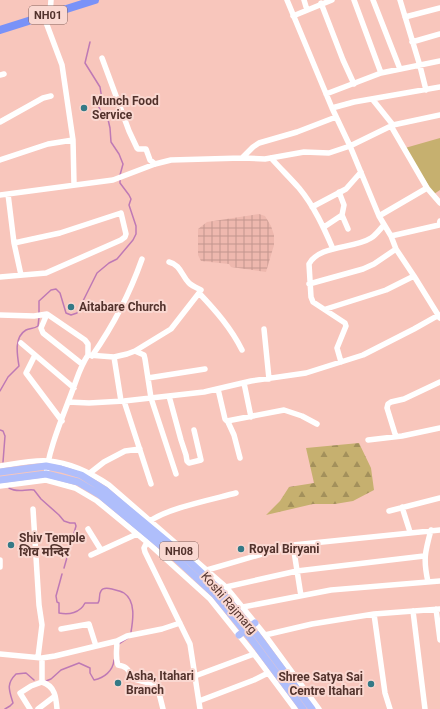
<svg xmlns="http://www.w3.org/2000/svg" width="440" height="709" font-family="Roboto,'Noto Sans Devanagari',sans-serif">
<defs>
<pattern id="industrial-grid" width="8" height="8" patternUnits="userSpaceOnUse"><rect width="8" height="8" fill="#eeb8ae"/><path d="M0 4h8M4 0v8" fill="none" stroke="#c3968e"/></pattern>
<pattern id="forest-firs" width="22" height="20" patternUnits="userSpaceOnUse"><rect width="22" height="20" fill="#c6b06f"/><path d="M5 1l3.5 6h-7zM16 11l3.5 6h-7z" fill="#a3905b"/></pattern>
</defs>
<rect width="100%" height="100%" fill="#f8c6bc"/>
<path fill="url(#industrial-grid)" d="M259 214 265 216 271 226 274 235V245L266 272 231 267 229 264 201 261 198 255V229L207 222Z"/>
<path fill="#c6b06f" d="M440 138V190L434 194 405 148Z"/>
<path fill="url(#forest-firs)" d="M359 443 371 468 374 490 353 501 335 504H313L266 515 280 501 289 487 314 483 306 448Z"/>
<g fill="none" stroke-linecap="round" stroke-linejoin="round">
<path stroke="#be79b5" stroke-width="1.5" d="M90 42 85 63 100 87 102 99 98 105 101 112 107 115 110 128 111 142 119 154 123 164 120 175
M39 313V301L51 290 56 289 60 293 66 313 71 315 77 313 97 273 109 263 117 259 133 240 136 234V226L129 205 131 199 129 195 120 183V180
M0 391 8 377 19 366C17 354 14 337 26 330 30 328 34 329 38 326L39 317
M0 430 3 431 5 436 3 462
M9 488C17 493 25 489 34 490L41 499 59 515 64 521 70 523H75L76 526 64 568
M62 574 56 596 57 602 59 603V613C69 615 80 613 85 603H98C101 599 98 595 101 591 103 587 108 588 112 589 116 590 121 591 124 593 136 601 133 620 131 632
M119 644 128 638
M46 681 51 679 61 670 79 663 90 668V673L94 680C104 678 113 671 114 660
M5 709 10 706 13 703C9 690 6 684 16 674L26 673 34 680"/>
<path stroke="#fff" stroke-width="5.5" d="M287 0 332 108 350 146 379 216 391 236 396 249 414 276 440 318
M304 0 307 10
M354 0 381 73
M373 0 400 69
M400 0 420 66 426 90
M321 3 343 60 354 84
M50 14 51 0
M293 16 332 0
M44 17 62 65 73 140 74 184
M405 17 440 8
M412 42 440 34
M102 58 129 131 137 148 138 149H146L150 160 155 164
M0 75 4 74
M326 94 381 73 440 61
M373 100 393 125
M332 108 354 102 440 87
M0 122 43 98 51 96
M391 126 427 188 440 203
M242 158 253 147 259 143 297 132 336 117
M271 158C280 168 290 178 299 188 314 206 324 228 333 249
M0 160 48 144 73 140
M339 192 344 205 342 215 348 229
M8 194 14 243 21 275
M0 195 113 180 155 164 171 160 242 158 265 159 304 152 329 153 350 146 393 125 440 115
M312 207 346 189 361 172
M379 216 427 188
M324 227 342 215
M391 236 439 225 440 221
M169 262C181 265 181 275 189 283 192 286 197 288 201 290
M0 277 46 273 121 240 125 237 126 234 121 213 60 233 14 243
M309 284 363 269 374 264 396 249
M326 309 386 290 414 276
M47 314 41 328 43 333 82 364
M0 315 34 316 47 314 85 340 88 344V355
M264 329 269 379
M21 343 74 388
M135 351 144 355 145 359 151 398 176 474
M35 355 26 373 62 421
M92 356C113 326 130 293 142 259
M114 357 121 401
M341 362 337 348 346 326 345 323 313 302 311 297 309 264C319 245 354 249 371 238 376 235 380 229 384 225
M148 378 205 369
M244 383 251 417
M218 389 225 419 227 421 284 410 302 416 317 424
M169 396 181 440 186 455 187 461 189 463 201 460 194 430
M124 401 151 484
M68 402 89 403 124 401 204 392 251 381 306 373 363 355 414 329 439 315
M228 422 234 435 240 458
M396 437 387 408 388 404 391 402 404 399 440 382
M368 440 402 436 440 428
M0 466C13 464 37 459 49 461 72 463 91 473 109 485L226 587 265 635 319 709
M90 473 104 462 125 451 140 449
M46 478C47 452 64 414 73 389 78 376 80 367 88 355L114 357 127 354 135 351 171 329 199 293C216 311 231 328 242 350
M0 486 46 480 75 488 97 501 147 542 210 599 254 654 295 709
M402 507 410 532
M33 509 39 605 42 625 38 657
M389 511 440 498
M149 522C164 509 214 499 236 493
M88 529 101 550
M147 542 144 548 145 552 190 644 200 709
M293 545 301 596
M91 555 137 534
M0 560V567
M207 570 293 545 440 530
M428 582C423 559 425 552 431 530
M226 587 297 571 424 556
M243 607 331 590 440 581
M436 609 440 640
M413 611 425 709
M374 614 385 693 390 709
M61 629 89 624 96 646
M265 635 312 624 374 614 440 609
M117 641C117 649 115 657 118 665 129 667 128 671 134 679L157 685 163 709
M0 654 42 658 55 656 117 641 127 636 162 629 180 623
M195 676 254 654
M42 682C55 686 56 697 57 709
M199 701 254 680 268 673
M30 709 20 693 31 686 42 682V658
M38 709 55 696"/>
<path stroke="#afbefb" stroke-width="7" d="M0 472 46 466 61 469 81 475 105 490 177 550 220 590 257 635 312 709
M0 480 46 474 78 482 100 495 172 555 215 595 251 639 303 709
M239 635 255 623"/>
<path stroke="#7992f8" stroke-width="8" d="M0 30 95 0"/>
</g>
<g fill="#347986" stroke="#fad8d1" stroke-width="1.5">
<circle cx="84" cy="108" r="4"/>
<circle cx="71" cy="307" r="4"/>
<circle cx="11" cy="545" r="4"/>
<circle cx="241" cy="549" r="4"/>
<circle cx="118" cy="683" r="4"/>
<circle cx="371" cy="684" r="4"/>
</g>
<g text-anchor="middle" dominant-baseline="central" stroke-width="4" stroke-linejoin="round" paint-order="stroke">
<g fill="#fad8d1" stroke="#84645e" stroke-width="1">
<rect x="29" y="6" width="38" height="18" rx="3"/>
<rect x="160" y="542" width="38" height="18" rx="3"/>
</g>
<g font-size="11" font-weight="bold" fill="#52322c">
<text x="48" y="15">NH01</text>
<text x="179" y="551">NH08</text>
</g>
<g font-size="12" font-weight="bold" fill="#52322c" stroke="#fad8d1" text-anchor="start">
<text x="92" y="101">Munch Food<tspan x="92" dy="14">Service</tspan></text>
<text x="79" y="307">Aitabare Church</text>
<text x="19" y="538">Shiv Temple<tspan x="19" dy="14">शिव मन्दिर</tspan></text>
<text x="249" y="549">Royal Biryani</text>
<text x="126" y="676">Asha, Itahari<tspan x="126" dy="14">Branch</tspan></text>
<text x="363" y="677" text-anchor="end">Shree Satya Sai<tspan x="363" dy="14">Centre Itahari</tspan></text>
</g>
<g font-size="12" fill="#52322c" stroke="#fad8d1">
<text transform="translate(229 603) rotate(49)">Koshi Rajmarg</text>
</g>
</g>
</svg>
